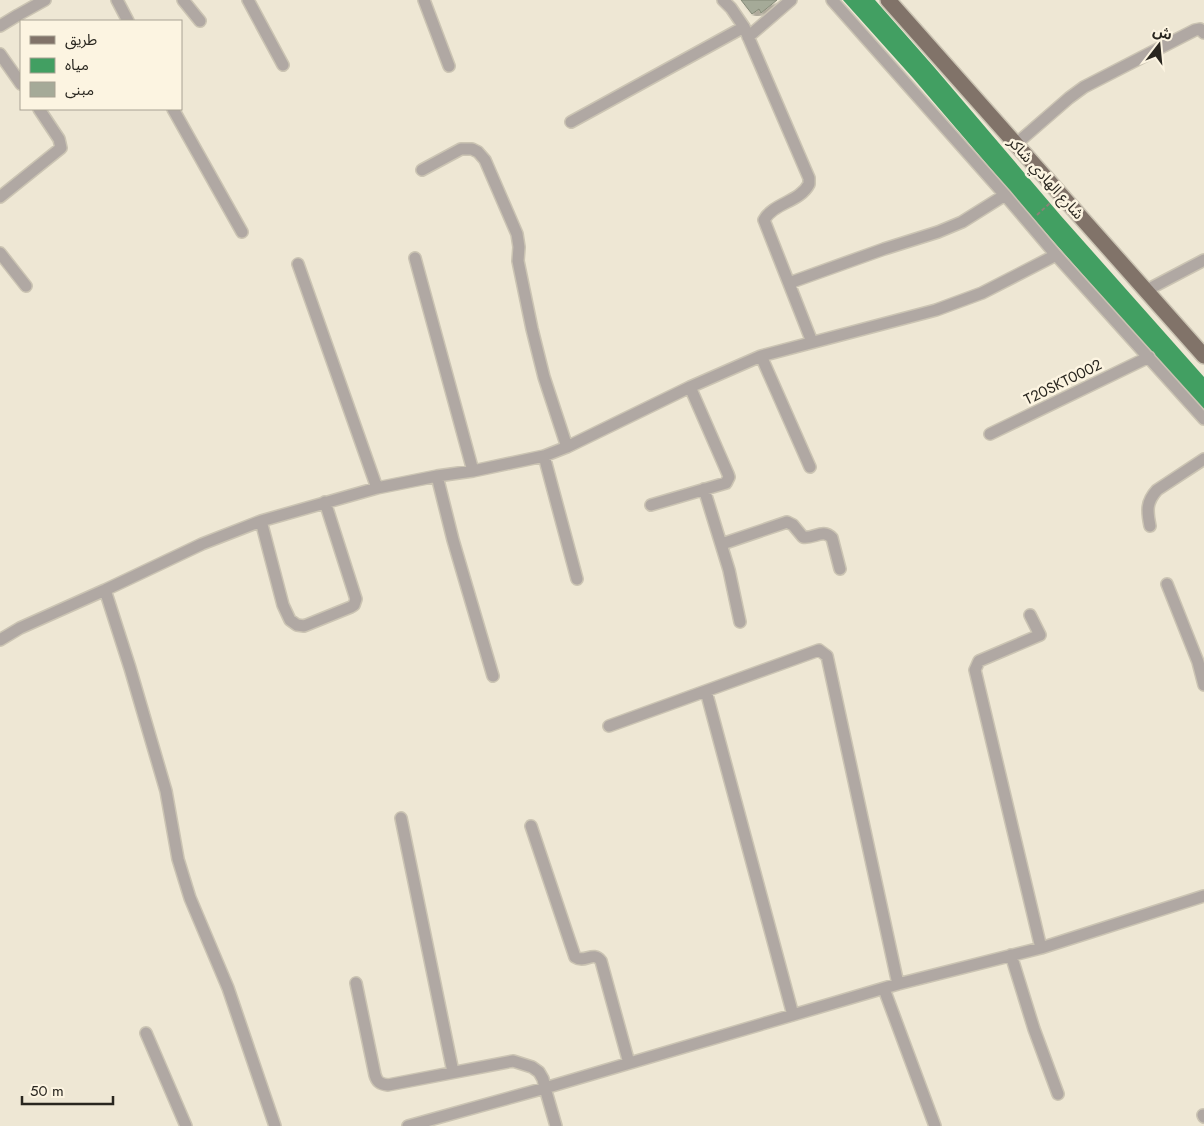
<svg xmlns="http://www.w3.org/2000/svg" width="1204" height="1126" font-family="Jost,'Noto Sans Arabic',sans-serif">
<defs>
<filter id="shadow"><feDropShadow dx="4.5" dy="4.5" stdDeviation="1" flood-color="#0004"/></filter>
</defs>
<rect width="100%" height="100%" fill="#eee7d4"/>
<path fill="#429f62" d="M843 0H875L934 67 1061 216 1204 377V412L1039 225 913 78Z"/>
<path fill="#a5aa98" stroke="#858a78" filter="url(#shadow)" d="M741 0H777L761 13 759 9 752 14Z"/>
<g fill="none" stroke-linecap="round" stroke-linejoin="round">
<g stroke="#cbc4b3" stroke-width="14">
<path id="minor" d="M117 0 128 21
M183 0 200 21
M248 0 283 65
M424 0 449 66
M723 0 731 8 744 27 809 178V184C800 202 773 203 764 220L812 342
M832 0 1005 195 1056 255 1204 419
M0 26 18 15 45 0
M748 37 791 0
M0 54 21 84
M173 109 242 232
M571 122 744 27
M1016 144 1069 98 1084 87 1195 30 1200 29 1204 33
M422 170 461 149H472L478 152 485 160 517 234 519 247 518 261 532 329 544 377 567 447
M0 197 61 148 59 139 39 109
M0 253 26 286
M415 258 473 471
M298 264 377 488
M789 283 884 249 938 232 962 222 1005 195
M1147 290 1204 260
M761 356 810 467
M990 434 1149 357
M544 456 577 579
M437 476 453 540 493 676
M704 489 729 570 740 622
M651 505 726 483 729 477 728 474 690 387
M261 521 283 605 290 620 297 625 304 626 351 607 354 605 356 599 325 502
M1150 526C1147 511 1146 502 1157 490L1204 459
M722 544 787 522 793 525 803 537C814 539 823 528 832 538L840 569
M1167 584 1198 662 1204 685
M105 590 130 668 166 791 178 859 190 898 228 988 275 1126
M1030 615 1040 635 979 661 975 670 1041 948
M0 640 20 628 105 590 202 544 261 521 377 488 437 476 473 471 544 456 567 447 690 387 761 356 936 310 982 293 1056 255
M706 691 793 1015
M609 726 819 650 827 656 898 984
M401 818 453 1072
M531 826 575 957C585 964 593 950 601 961L629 1063
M1011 955 1034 1029 1058 1094
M356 983 375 1075C377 1082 380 1084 388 1085L513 1061 532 1067 539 1072 543 1079 545 1088 556 1126
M884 989 935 1126
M146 1033 186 1126
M1203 1115 1204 1117
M408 1126 545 1088 898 984 1041 948 1204 896"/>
</g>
<g stroke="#cbc4b3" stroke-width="18">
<path id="major" d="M888 0 1204 356"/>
</g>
<path stroke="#888377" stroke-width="2" stroke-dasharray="4 2.5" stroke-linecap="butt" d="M1037 215 1050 203"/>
<use href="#minor" stroke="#b0a8a3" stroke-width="11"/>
<use href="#major" stroke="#817369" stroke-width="15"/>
</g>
<g text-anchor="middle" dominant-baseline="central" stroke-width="5" stroke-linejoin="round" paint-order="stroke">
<g font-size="15" fill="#29261f" stroke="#fcf4e1">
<text transform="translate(1046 178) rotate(48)">شارع الهادي شاكر</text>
<text transform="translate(1063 382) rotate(-26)">T20SKT0002</text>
</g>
</g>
<rect x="20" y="20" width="162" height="90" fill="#fcf4e1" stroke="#a8a293"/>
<rect x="30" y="36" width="25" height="8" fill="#817369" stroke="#a8a293"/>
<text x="65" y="45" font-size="15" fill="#29261f">طريق</text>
<rect x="30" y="58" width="25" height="15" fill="#429f62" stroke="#a8a293"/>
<text x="65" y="70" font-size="15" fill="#29261f">مياه</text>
<rect x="30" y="82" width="25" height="15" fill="#a5aa98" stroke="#a8a293"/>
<text x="65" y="95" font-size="15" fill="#29261f">مبنى</text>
<g transform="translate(1159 45) rotate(16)" stroke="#fcf4e1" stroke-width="4" paint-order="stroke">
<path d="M0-4L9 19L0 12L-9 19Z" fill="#29261f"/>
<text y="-8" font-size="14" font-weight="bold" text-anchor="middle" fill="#29261f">ش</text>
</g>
<path d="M22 1096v8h91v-8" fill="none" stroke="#29261f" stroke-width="2.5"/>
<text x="30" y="1096" font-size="15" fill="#29261f" stroke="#fcf4e1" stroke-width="4" paint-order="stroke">50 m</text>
</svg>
